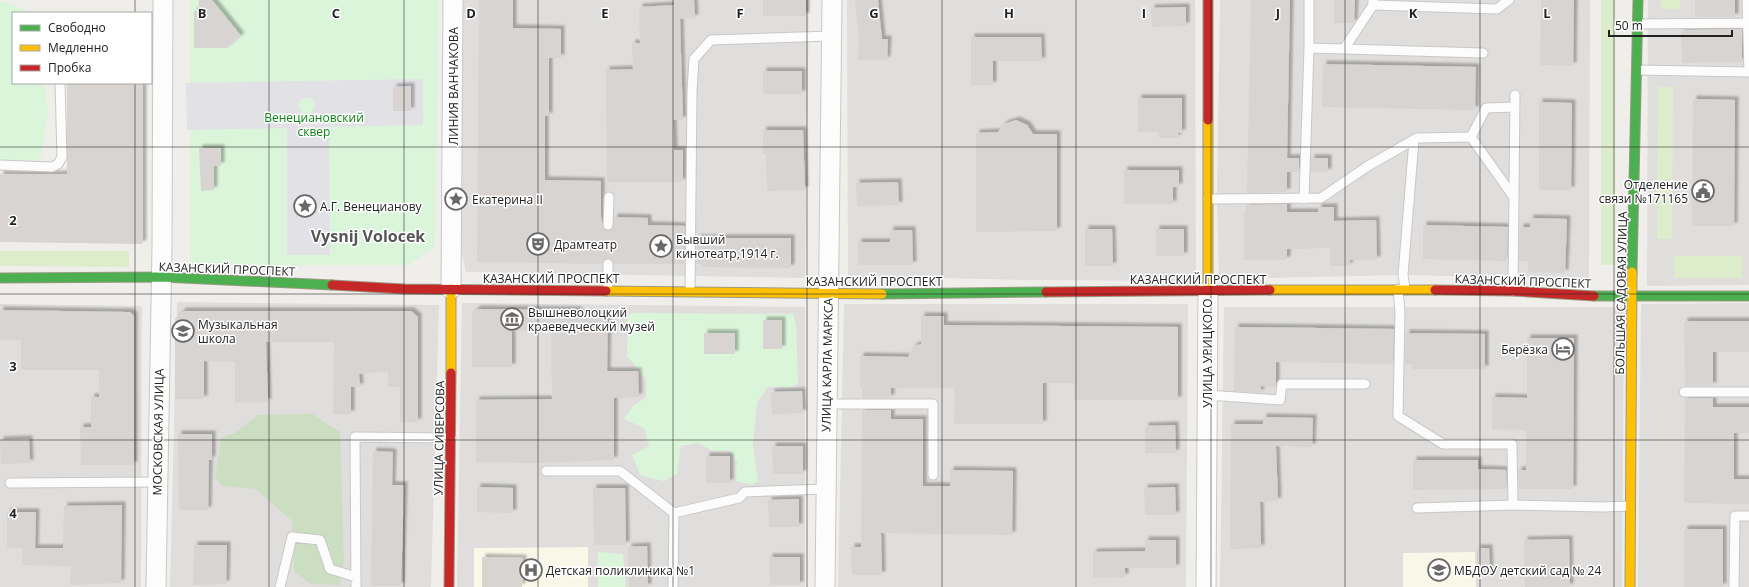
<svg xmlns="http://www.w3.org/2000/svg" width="1749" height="587" font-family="'Open Sans',sans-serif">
<defs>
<filter id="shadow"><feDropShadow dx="3.5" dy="-3.5" stdDeviation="1" flood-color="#0004"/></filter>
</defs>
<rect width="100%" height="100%" fill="#f0eeeb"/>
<path fill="#dfdedc" d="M462 0H809L805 278 466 272 460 245Z
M847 0H1195L1196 281 1024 280 848 276Z
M1220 0H1590L1589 279 1403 275 1219 279 1217 193Z
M1648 0H1749V285L1647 286Z
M177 302 439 305 431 587H170Z
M462 303 805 307V587H457Z
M1749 303V587H1638L1641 304Z
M0 304 142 306 141 587H0Z
M844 304H1188L1186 587H838Z
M1224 307H1624L1622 587H1220Z"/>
<path fill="#f8f7e8" d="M588 547V587H474V548Z
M1475 552 1476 587H1403V553Z"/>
<path fill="#ddeccb" d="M1601 0H1615V265H1601Z
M1661 0H1680V9H1661Z
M1658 87H1673L1672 239H1657Z
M0 251H129V267L0 266Z
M1674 256H1742V278H1674Z"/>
<path fill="#cbdec1" d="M312 414 340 432 344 560 340 585 311 584 294 572 292 521 256 489 222 486 215 477 221 438 234 433 258 415Z"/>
<path fill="#daf5da" d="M190 0H439L435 246 409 265H190Z
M0 2H6L33 13H13V83H45L48 112 40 161 0 160Z
M631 313 793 314 796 324 798 382 795 387H768L757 402 753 445 758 481 752 485 736 481 737 462 729 450 712 451 698 443 681 446 677 474 663 481 640 475 632 455 649 446 644 428 624 419 633 406 646 397V379L627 356 628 316Z
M598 552 623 554 626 587H598Z"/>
<path fill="#e0dfde" d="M1649 26H1681L1682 63H1649Z
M1219 204H1236L1237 276H1219Z"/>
<path fill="#e2e1e5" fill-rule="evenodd" d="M423 79V125L329 127 330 255H287V128L187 130 186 83ZM302 98H311L315 105 311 113H303L298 106Z"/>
<path fill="#d7d4d2" filter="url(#shadow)" d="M199 0H212L241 36 227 48H194V11H199Z
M479 0H513V28L561 29V58H549V116H545V180L601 181V217L603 227 605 230 613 228 614 217 648 218V225L685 226 684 264H614L613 261 608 258 605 259 602 264 477 262Z
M674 0H694L695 18 680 19 683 120H673L674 150H683V182H607L606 70 633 69 632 43H640L639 7 674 5Z
M763 0H806V16H763Z
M855 0H878L882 39H888L887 60H858L859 40Z
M1251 0H1290L1287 158H1299V172H1287V192L1247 193Z
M1334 0H1355L1354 23H1334Z
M1541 0H1574L1573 66 1540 65Z
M1695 0H1735V17H1695Z
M1186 7V26L1152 27 1151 8Z
M1742 29V62L1682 63 1681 30Z
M971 37H1041L1042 61H993V85H971Z
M1323 64 1476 67 1475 110 1322 107Z
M763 71H802V94H763Z
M67 83H143V244L0 242V174H67Z
M411 86V111H393V87Z
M1138 98H1182V133H1178V138H1159V132H1138Z
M1693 99 1735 100 1734 226H1692Z
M1539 102 1572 103 1571 190H1539Z
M1016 120 1027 125 1033 134H1057V231L976 232V133L998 132 1004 124Z
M763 130H803L805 190 767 191 766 154H763Z
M199 148H221V166H214V190L201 191Z
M1311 158H1328V172H1311Z
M1124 170H1179V187H1173V204H1124Z
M898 182 899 205 857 206 856 183Z
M1287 204V212H1318V207H1334V221L1376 220 1377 260H1350L1349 266H1330V248L1287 249V260H1244V211H1247V205Z
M1530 218 1567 219 1565 273 1528 272 1529 261H1519L1520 227H1530Z
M1423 225 1508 227 1507 261 1423 259Z
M1085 229H1112L1113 266H1085Z
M1156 229H1184V256H1156Z
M890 230H912L913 265H858V242H890Z
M697 238H791V268L701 267V264H696Z
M477 309 578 310V313L608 314 607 371H638L639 397 614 398V460L535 463 476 462V400L552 399 551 332 512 331V367H472V314Z
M0 310 125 312H130L134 316V465H81L80 427H91V397H99V370H21V340H0Z
M183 311H411L418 317V422H400V387H388V371L359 374 360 387H351V414H333L334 342H266L268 402 235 403V362L204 361V399H175V319Z
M921 316H944V325L1178 327V400H1074V383H1043V424H954L955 388H891V398H862V387H860V356L908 357 914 346 921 344Z
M763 320H782V349H763Z
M1684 321H1749V352H1713V386H1685Z
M1235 327 1394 329 1393 364 1276 362V387L1261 386V393L1234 391Z
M704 333H735V354H704Z
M1406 333 1485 334V369H1412V364H1405Z
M1527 338H1574L1573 489H1519L1518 470H1526V430L1492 429V397L1527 398Z
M802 391 803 413 772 414 771 392Z
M1685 398H1713V407H1749V433H1734V479H1749V504L1684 503Z
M862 410H891V419H923V486H950V470L1013 471 1012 535 881 533 882 575H852L851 547H861Z
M1263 417 1313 418 1312 447 1276 446 1278 501 1260 502 1261 548 1230 549 1231 424H1263Z
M1175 425 1176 453H1145V426Z
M178 434H212V460H209L208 510H179Z
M29 439 30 463 1 464 0 440Z
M772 446H803V474H773Z
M373 451 393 452 392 485H404L401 586H371Z
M706 456H730V483H706Z
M1413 460H1478V469L1506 470 1507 489 1413 490Z
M477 487 513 488V513L477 512Z
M1175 487 1176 515H1145L1144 488Z
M593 488H625L626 545H594Z
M799 499V527H769L768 500Z
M122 505 121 583 70 585 71 566 22 565 23 548H7V512H36L35 548H63L64 506Z
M1684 529H1723V587H1684Z
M1569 539 1570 587H1525L1524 540Z
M1145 540H1176V568H1125V577L1093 578V552L1145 551Z
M194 545H227L226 584 193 585Z
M647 546 648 587H629L628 547Z
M1477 548H1489L1490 575H1477Z
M482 557 523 558 522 587H482Z
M769 557H800V585H770Z"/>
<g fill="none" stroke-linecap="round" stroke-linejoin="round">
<g stroke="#c9c8c7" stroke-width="11">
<path id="lane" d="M1309 0V48L1483 53
M1373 0V5L1497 9 1509 0
M1747 0 1749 72
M1638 24 1749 23
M1344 49 1373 5
M1637 70 1749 72
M1471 137 1486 108 1515 107
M0 165 52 167 58 164 62 157 60 83
M1208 199 1321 198 1368 166 1417 138 1471 137 1513 196
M1304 199 1309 48
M608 225 609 197
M1398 289 1400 311 1398 416 1443 444H1512L1513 505 1603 507 1630 506
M1405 289 1403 275 1414 140
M608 290V264
M690 291 692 92 694 59 711 40 831 36
M1513 291 1515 95
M1684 392H1749
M1207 395 1280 400 1282 384H1365
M827 404H933V475
M546 471H620L674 513
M10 483 156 482
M1417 508 1513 505
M280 587 292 537 320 540 330 569 356 577
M356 587 355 437 451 438
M673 587 674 513 739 498 745 492 825 489
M1734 587 1735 516H1749"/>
</g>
<g stroke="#c9c8c7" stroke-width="21">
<path id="street" d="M451 289 453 0
M156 587 162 246 163 0
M825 587 832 0
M1206 587 1208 291"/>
</g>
<g stroke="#999a82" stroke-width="11">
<path id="fast" d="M1632 272 1638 0
M0 278 162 277 332 285
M882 294 1046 292
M1594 296H1749"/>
</g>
<g stroke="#999a82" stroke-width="11">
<path id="slow" d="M1208 120V291
M451 289V373
M1270 290H1435
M606 291 882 294
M1630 587 1632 272"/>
</g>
<g stroke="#999a82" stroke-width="11">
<path id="jam" d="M1208 0V120
M332 285 404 289 606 291
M1435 290 1513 291 1594 296
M1046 292 1270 290
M449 587 451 373"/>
</g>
<use href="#lane" stroke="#fdfcfc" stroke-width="9"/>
<use href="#street" stroke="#fdfcfc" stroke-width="19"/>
<use href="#fast" stroke="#4caf50" stroke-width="9"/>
<use href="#slow" stroke="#ffc107" stroke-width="9"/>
<use href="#jam" stroke="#c62828" stroke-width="9"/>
</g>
<path fill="none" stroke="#222" stroke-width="1" stroke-opacity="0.55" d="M135 0V13M269 0V587M404 0V587M538 0V587M673 0V587M807 0V587M942 0V587M1076 0V587M1211 0V587M1345 0V587M1480 0V587M1614 0V587M135 83V587M0 147H1749M0 294H1749M0 440H1749"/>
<defs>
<g id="civic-ring" transform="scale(1.15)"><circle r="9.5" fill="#fff" stroke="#6a6968" stroke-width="1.5"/><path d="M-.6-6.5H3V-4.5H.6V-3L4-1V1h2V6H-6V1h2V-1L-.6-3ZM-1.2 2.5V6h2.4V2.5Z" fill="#6a6968"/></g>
<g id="sight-ring" transform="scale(1.15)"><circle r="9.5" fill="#fff" stroke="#6a6968" stroke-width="1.5"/><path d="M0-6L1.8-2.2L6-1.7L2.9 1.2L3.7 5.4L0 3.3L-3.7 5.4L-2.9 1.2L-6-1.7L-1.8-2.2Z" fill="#6a6968"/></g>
<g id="theatre-ring" transform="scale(1.15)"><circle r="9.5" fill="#fff" stroke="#6a6968" stroke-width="1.5"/><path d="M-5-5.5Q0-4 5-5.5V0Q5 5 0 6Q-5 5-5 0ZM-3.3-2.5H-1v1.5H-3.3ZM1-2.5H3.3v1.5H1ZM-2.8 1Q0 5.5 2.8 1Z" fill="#6a6968"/></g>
<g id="museum-ring" transform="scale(1.15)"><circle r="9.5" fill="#fff" stroke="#6a6968" stroke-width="1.5"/><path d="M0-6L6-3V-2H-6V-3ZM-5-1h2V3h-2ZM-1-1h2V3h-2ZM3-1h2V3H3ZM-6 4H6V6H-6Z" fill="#6a6968"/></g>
<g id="school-ring" transform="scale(1.15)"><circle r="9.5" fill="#fff" stroke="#6a6968" stroke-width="1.5"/><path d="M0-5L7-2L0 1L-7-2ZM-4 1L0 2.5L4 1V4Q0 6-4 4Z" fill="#6a6968"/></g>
<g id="hotel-ring" transform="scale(1.15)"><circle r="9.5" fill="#fff" stroke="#6a6968" stroke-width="1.5"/><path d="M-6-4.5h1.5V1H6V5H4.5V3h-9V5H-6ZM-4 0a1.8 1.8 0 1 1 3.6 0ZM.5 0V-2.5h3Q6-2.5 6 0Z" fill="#6a6968"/></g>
<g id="hospital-ring" transform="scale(1.15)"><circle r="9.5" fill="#fff" stroke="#6a6968" stroke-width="1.5"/><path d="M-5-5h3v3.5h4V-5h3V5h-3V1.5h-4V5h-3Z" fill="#6a6968"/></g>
</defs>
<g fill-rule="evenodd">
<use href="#civic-ring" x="1703" y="191"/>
<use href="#sight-ring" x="456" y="199"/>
<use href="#sight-ring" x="305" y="206"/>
<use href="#theatre-ring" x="538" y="244"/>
<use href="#sight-ring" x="661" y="246"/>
<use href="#museum-ring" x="512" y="319"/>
<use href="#school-ring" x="183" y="331"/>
<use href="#hotel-ring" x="1563" y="349"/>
<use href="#hospital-ring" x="531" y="570"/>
<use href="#school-ring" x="1439" y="570"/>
</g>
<g text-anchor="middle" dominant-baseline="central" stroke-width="3" stroke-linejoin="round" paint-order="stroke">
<g font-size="12" fill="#222" stroke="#fff">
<text transform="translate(453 86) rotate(-90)">ЛИНИЯ ВАНЧАКОВА</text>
<text transform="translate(227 269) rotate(2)">КАЗАНСКИЙ ПРОСПЕКТ</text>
<text x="551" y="278">КАЗАНСКИЙ ПРОСПЕКТ</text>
<text x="1198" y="279">КАЗАНСКИЙ ПРОСПЕКТ</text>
<text x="874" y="281">КАЗАНСКИЙ ПРОСПЕКТ</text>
<text transform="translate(1523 281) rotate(2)">КАЗАНСКИЙ ПРОСПЕКТ</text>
<text transform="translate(1621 293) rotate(-89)">БОЛЬШАЯ САДОВАЯ УЛИЦА</text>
<text transform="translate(1207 353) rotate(-90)">УЛИЦА УРИЦКОГО</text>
<text transform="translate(827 365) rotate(-89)">УЛИЦА КАРЛА МАРКСА</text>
<text transform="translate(158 432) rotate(-89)">МОСКОВСКАЯ УЛИЦА</text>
<text transform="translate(439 438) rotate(-89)">УЛИЦА СИВЕРСОВА</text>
</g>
<g font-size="12" fill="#0c8416" stroke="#fff">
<text x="314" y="117">Венециановский<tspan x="314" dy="14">сквер</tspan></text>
</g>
<g font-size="12" fill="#222" stroke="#fff" text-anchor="start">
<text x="1688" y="184" text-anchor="end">Отделение<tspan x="1688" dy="14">связи №171165</tspan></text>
<text x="472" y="199">Екатерина II</text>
<text x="320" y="206">А.Г. Венецианову</text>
<text x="676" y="239">Бывший<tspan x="676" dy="14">кинотеатр,1914 г.</tspan></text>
<text x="554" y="244">Драмтеатр</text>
<text x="528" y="312">Вышневолоцкий<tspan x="528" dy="14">краеведческий музей</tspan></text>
<text x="198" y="324">Музыкальная<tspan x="198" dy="14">школа</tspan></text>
<text x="1548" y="349" text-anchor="end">Берёзка</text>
<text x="546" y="570">Детская поликлиника №1</text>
<text x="1454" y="570">МБДОУ детский сад № 24</text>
</g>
<g font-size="16" font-weight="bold" fill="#555" stroke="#fff">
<text x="368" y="236">Vysnij Volocek</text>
</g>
</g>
<g font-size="13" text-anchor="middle" font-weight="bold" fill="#222" stroke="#fff" stroke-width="3" stroke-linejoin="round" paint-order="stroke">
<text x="202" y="18">B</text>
<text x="336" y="18">C</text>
<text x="471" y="18">D</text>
<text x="605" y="18">E</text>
<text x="740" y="18">F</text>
<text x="874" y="18">G</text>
<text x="1009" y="18">H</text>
<text x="1144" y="18">I</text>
<text x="1278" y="18">J</text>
<text x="1413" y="18">K</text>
<text x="1547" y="18">L</text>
<text x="13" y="225">2</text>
<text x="13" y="371">3</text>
<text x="13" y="518">4</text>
</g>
<rect x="12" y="12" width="140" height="72" fill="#ffffff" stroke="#a7a7a7"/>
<rect x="20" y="25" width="20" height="6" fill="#4caf50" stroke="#a7a7a7"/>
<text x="48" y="32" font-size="12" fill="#222222">Свободно</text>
<rect x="20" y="45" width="20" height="6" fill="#ffc107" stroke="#a7a7a7"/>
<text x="48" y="52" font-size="12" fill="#222222">Медленно</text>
<rect x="20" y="65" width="20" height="6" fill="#c62828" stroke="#a7a7a7"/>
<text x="48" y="72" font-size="12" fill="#222222">Пробка</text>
<path d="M1609 30v6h123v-6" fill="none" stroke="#222222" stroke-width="2"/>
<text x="1615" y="30" font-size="12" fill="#222222" stroke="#ffffff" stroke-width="3" paint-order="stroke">50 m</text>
</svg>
